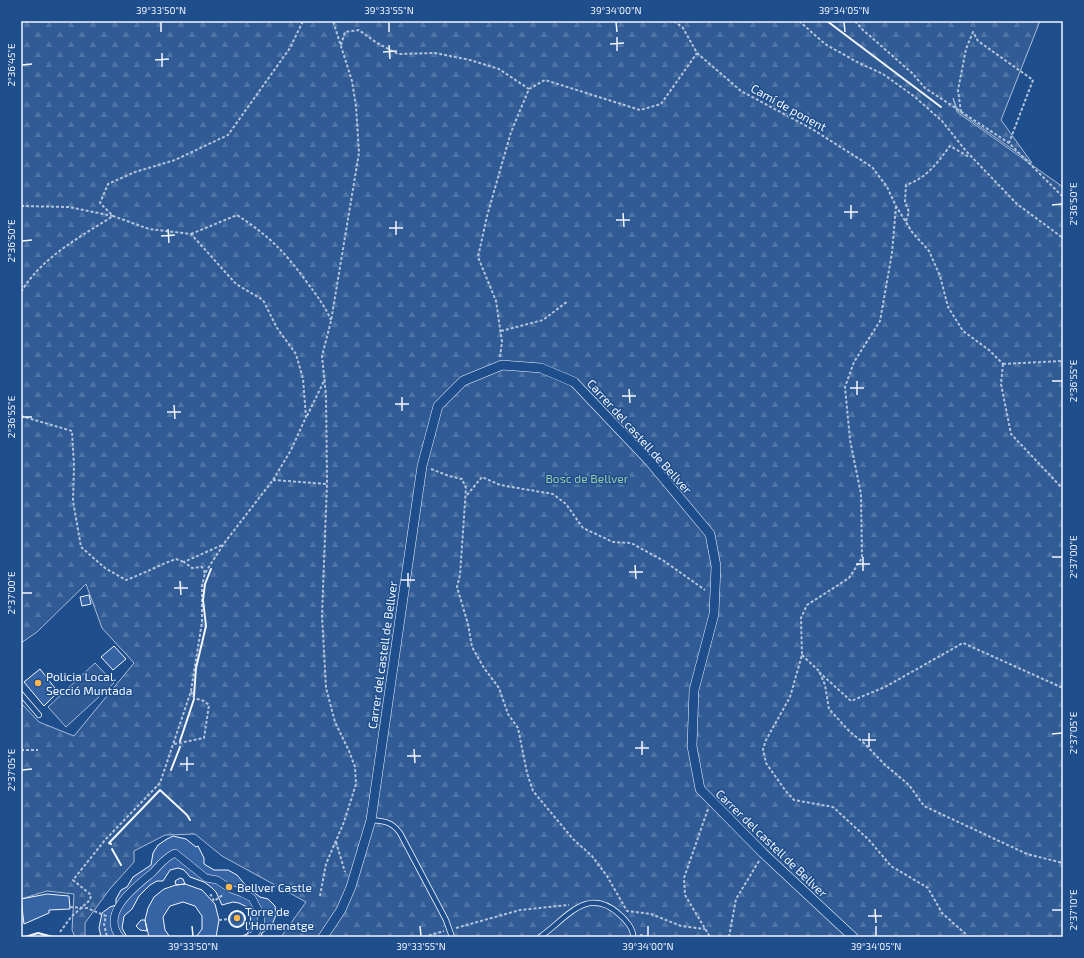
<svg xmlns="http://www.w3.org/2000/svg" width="1084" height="958" font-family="'Exo 2',sans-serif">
<defs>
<pattern id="forest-firs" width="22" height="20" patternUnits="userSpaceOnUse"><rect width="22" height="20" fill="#305b95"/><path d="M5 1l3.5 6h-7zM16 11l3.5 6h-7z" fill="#4e73a5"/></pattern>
</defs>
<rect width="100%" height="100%" fill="#1f4e8c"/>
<path fill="url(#forest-firs)" stroke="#a8bbd7" d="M21 21H1040L1001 120 1032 163 958 111 953 98 957 112 1063 187V937H281L306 902 222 856 195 834 165 835 134 851V862L109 890 85 923V937H75L72 930 74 894 47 891 21 899V703L39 722 74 736 134 663 102 628 86 584 37 632 21 643Z"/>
<path fill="#305b95" stroke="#a8bbd7" d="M95 663 114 683 66 727 48 707Z"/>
<path fill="#3563a3" stroke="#f2f6ff" d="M89 595 91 604 82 606 80 597Z
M114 646 126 659 113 670 101 657Z
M40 669 58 692 44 706 24 682Z
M173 836 186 839 196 847 198 846 204 858V864L214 870H228L237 875 247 887 260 897 268 899 275 906 276 915 272 925 262 933 261 937H240L247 934 251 927 250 912 247 907 239 903 233 902 222 905 216 892 211 887 204 882 190 877 184 870 178 868 170 870 163 881H157L150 885 139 896 132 909 124 916 122 928 127 937H101L99 928 102 913 110 907 116 905V899L121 890 127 887 133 877 151 865 153 853 158 845 167 839Z
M180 878 183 879 185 884 176 885 175 881Z
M185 884 202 890 215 904 219 920 216 937H196L202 929V916L195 906 183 902 170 906 163 917 165 930 170 937H149L145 920 148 908 154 897 164 889 176 885Z
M47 894 69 896 70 909 49 910V913L24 924 21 899Z
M229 919a8 8 0 1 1 16 0a8 8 0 1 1-16 0Z
M141 920H145L147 931 140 930 136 926Z"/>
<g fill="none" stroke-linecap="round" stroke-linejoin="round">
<g stroke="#f2f6ff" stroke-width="6">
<path id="service" d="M21 694 39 715
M371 820C385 821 392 822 400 833L446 920 452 937
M540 937C566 919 587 885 619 914 625 919 634 929 633 937"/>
</g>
<g stroke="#f2f6ff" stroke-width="8">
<path id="pedestrian" d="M120 937C100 913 135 887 152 873 160 865 164 858 175 853L206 878 217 880 231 889 242 893 252 898 261 915V924L254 935 250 937"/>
</g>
<g stroke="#f2f6ff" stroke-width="10">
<path id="minor" d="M323 937 341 910 351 887 371 820 422 466 438 406 463 381 502 365 541 368 574 382 650 462 710 534 716 566 714 614 694 690 692 746 700 789 763 853 853 937"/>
</g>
<path stroke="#b3c4dc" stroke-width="2" stroke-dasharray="3 2" stroke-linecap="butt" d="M674 21 683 28 697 53 741 91 812 129 872 167 887 187 896 206 912 232 929 251 940 276 948 307 963 331 989 350 1003 364
M799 21 825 44 857 62 883 74 915 97 942 121 966 151 1017 204 1063 238
M855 21 863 30 912 73 925 88 1009 143 1063 197
M341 45 345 32 359 30 377 43 398 54 435 53 470 60 499 69 529 89
M961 112 958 90 966 49 973 32 978 41 1033 80 1009 143
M21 206 69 207 113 216C80 237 42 257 21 292
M896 206 892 253 880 321 854 362 845 387 850 440 861 494 862 558 849 578 807 605 801 618 802 655 790 697 766 740 763 749 766 763 785 790 794 800 833 807 869 840 891 866 928 888 942 913 969 937
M906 221 909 212 905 202 906 185C927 178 937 163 950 146L969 157
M191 234 237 215C269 236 284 251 306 281 317 296 323 303 331 320
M501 331 543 320 568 301
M500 357 502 342 496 301 478 257 487 216 511 132 529 89 545 80 640 110 661 104 697 53
M1003 364 1001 384 1011 434 1063 489
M1003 364 1063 361
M21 416 72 431 74 466 73 501 81 547 105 568 126 580C143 574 159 565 176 559L184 562
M307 416 325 379
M431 469 449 476 462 479 466 488 460 575 457 587 468 624 472 647 484 668 499 688 508 714 518 728 527 773 533 791 573 839 592 856 607 876 627 911 651 914 681 926 705 929
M273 480 327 484
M467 495 482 477 500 485 553 494 566 504 583 528 613 542 631 543 664 561 705 590
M205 573 202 567 192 568 184 562 222 545
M802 655 819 671 825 685 829 709 850 732 864 743 884 764 909 785 924 806 1027 854 1063 863
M819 672 851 701 885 687 963 643 1063 688
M174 744 204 738 209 705 204 701 194 698 191 691
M21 750H38
M708 809 684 878 685 895 710 937
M336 842 345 872
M210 896 211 895 214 901 224 894
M320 896 326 864 344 822 356 784 355 767 349 751 335 722 326 688 322 615 327 484 326 395 322 356 331 321 359 153 356 106 352 81 333 21
M70 907 87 908 106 916 104 924 107 937
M21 912 22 909
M219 920 229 919
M456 928 520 910 569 905
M60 932 71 917 90 900 91 895 73 880 105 840 160 783 191 691 202 622V586L205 573 225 542 273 480 291 450 306 417 303 379 296 354 277 328 263 300 236 284 191 234 149 229 113 216 100 203 108 184 135 172 175 160 228 135 290 48 303 21
M640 935 650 937
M424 937 444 931
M729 937 736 899 759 861"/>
<use href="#service" stroke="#1f4e8c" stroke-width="4.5"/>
<use href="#pedestrian" stroke="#1f4e8c" stroke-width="7"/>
<use href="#minor" stroke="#1f4e8c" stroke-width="9"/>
<path stroke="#f2f6ff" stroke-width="2" d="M827 21 941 107
M194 696 196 668 206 626 203 600 205 584 211 569
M180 741 194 699
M171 770 180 747
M111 844 109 843 160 790 187 815 190 820
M112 849 121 865
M229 919a8 8 0 1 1 16 0a8 8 0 1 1-16 0Z
M25 937 38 933 53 937
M222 937H226"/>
</g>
<path fill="none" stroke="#f2f6ff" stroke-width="1.5" d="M161 22V32M389 22V32M616 22 617 32M844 22 845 32M617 37V51M610 44 624 43M389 45 390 59M383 52 397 51M162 53V67M155 60 169 59M22 65 32 64M851 205V219M1052 205 1062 204M844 212H858M623 213 624 227M616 220H630M396 221V235M389 228H403M168 229 169 243M161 236 175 235M22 241 32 240M857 381V395M1052 381H1062M850 388H864M629 389 630 403M622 396H636M402 397V411M395 404H409M174 405 175 419M167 412H181M22 417H32M863 557V571M1052 557H1062M856 564H870M635 565 636 579M629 572H643M408 573V587M401 580H415M180 581 181 595M174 588H188M22 593H32M869 733V747M1052 734 1062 733M862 740H876M642 741V755M635 748H649M414 749 415 763M407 756H421M187 757V771M180 764H194M22 770 32 769M875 909 876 923M1052 910H1062M868 916H882M192 926 193 936M420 926 421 936M648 926V936M876 926V936"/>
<g fill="#ffb74d" stroke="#1f4e8c" stroke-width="1.5">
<circle cx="38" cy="683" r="4"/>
<circle cx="229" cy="887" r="4"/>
<circle cx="237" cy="918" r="4"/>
</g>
<g text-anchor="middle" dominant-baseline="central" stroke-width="3" stroke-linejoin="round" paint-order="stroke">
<g font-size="12" fill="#f2f6ff" stroke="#1f4e8c">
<text transform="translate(789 107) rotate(29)">Camí de ponent</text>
<text transform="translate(640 436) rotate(48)">Carrer del castell de Bellver</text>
<text transform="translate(382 655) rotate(-82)">Carrer del castell de Bellver</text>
<text transform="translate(772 843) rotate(44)">Carrer del castell de Bellver</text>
</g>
<g font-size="12" fill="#97c8a6" stroke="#1f4e8c">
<text x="587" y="478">Bosc de Bellver</text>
</g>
<g font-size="12" fill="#f2f6ff" stroke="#1f4e8c" text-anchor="start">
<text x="46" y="676">Policia Local.<tspan x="46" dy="14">Secció Muntada</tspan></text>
<text x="237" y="887">Bellver Castle</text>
<text x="245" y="911">Torre de<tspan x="245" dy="14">l'Homenatge</tspan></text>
</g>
</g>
<rect width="1084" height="958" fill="none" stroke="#1f4e8c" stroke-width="44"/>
<rect x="22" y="22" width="1040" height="914" fill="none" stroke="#f2f6ff" stroke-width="1.5"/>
<g font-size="10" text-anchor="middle" fill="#f2f6ff">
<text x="161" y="14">39°33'50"N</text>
<text x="389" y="14">39°33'55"N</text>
<text x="616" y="14">39°34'00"N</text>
<text x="844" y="14">39°34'05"N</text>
<text transform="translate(11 65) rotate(-90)" y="4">2°36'45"E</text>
<text transform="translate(1073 204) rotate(-90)" y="4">2°36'50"E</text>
<text transform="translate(11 241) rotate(-90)" y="4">2°36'50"E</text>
<text transform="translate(1073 381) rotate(-90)" y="4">2°36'55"E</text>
<text transform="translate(11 417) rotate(-90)" y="4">2°36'55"E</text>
<text transform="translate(1073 557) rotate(-90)" y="4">2°37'00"E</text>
<text transform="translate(11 593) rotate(-90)" y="4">2°37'00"E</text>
<text transform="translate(1073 733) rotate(-90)" y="4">2°37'05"E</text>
<text transform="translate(11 770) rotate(-90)" y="4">2°37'05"E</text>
<text transform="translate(1073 910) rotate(-90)" y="4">2°37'10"E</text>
<text x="193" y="950">39°33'50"N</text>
<text x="421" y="950">39°33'55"N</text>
<text x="648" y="950">39°34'00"N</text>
<text x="876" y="950">39°34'05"N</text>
</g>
</svg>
